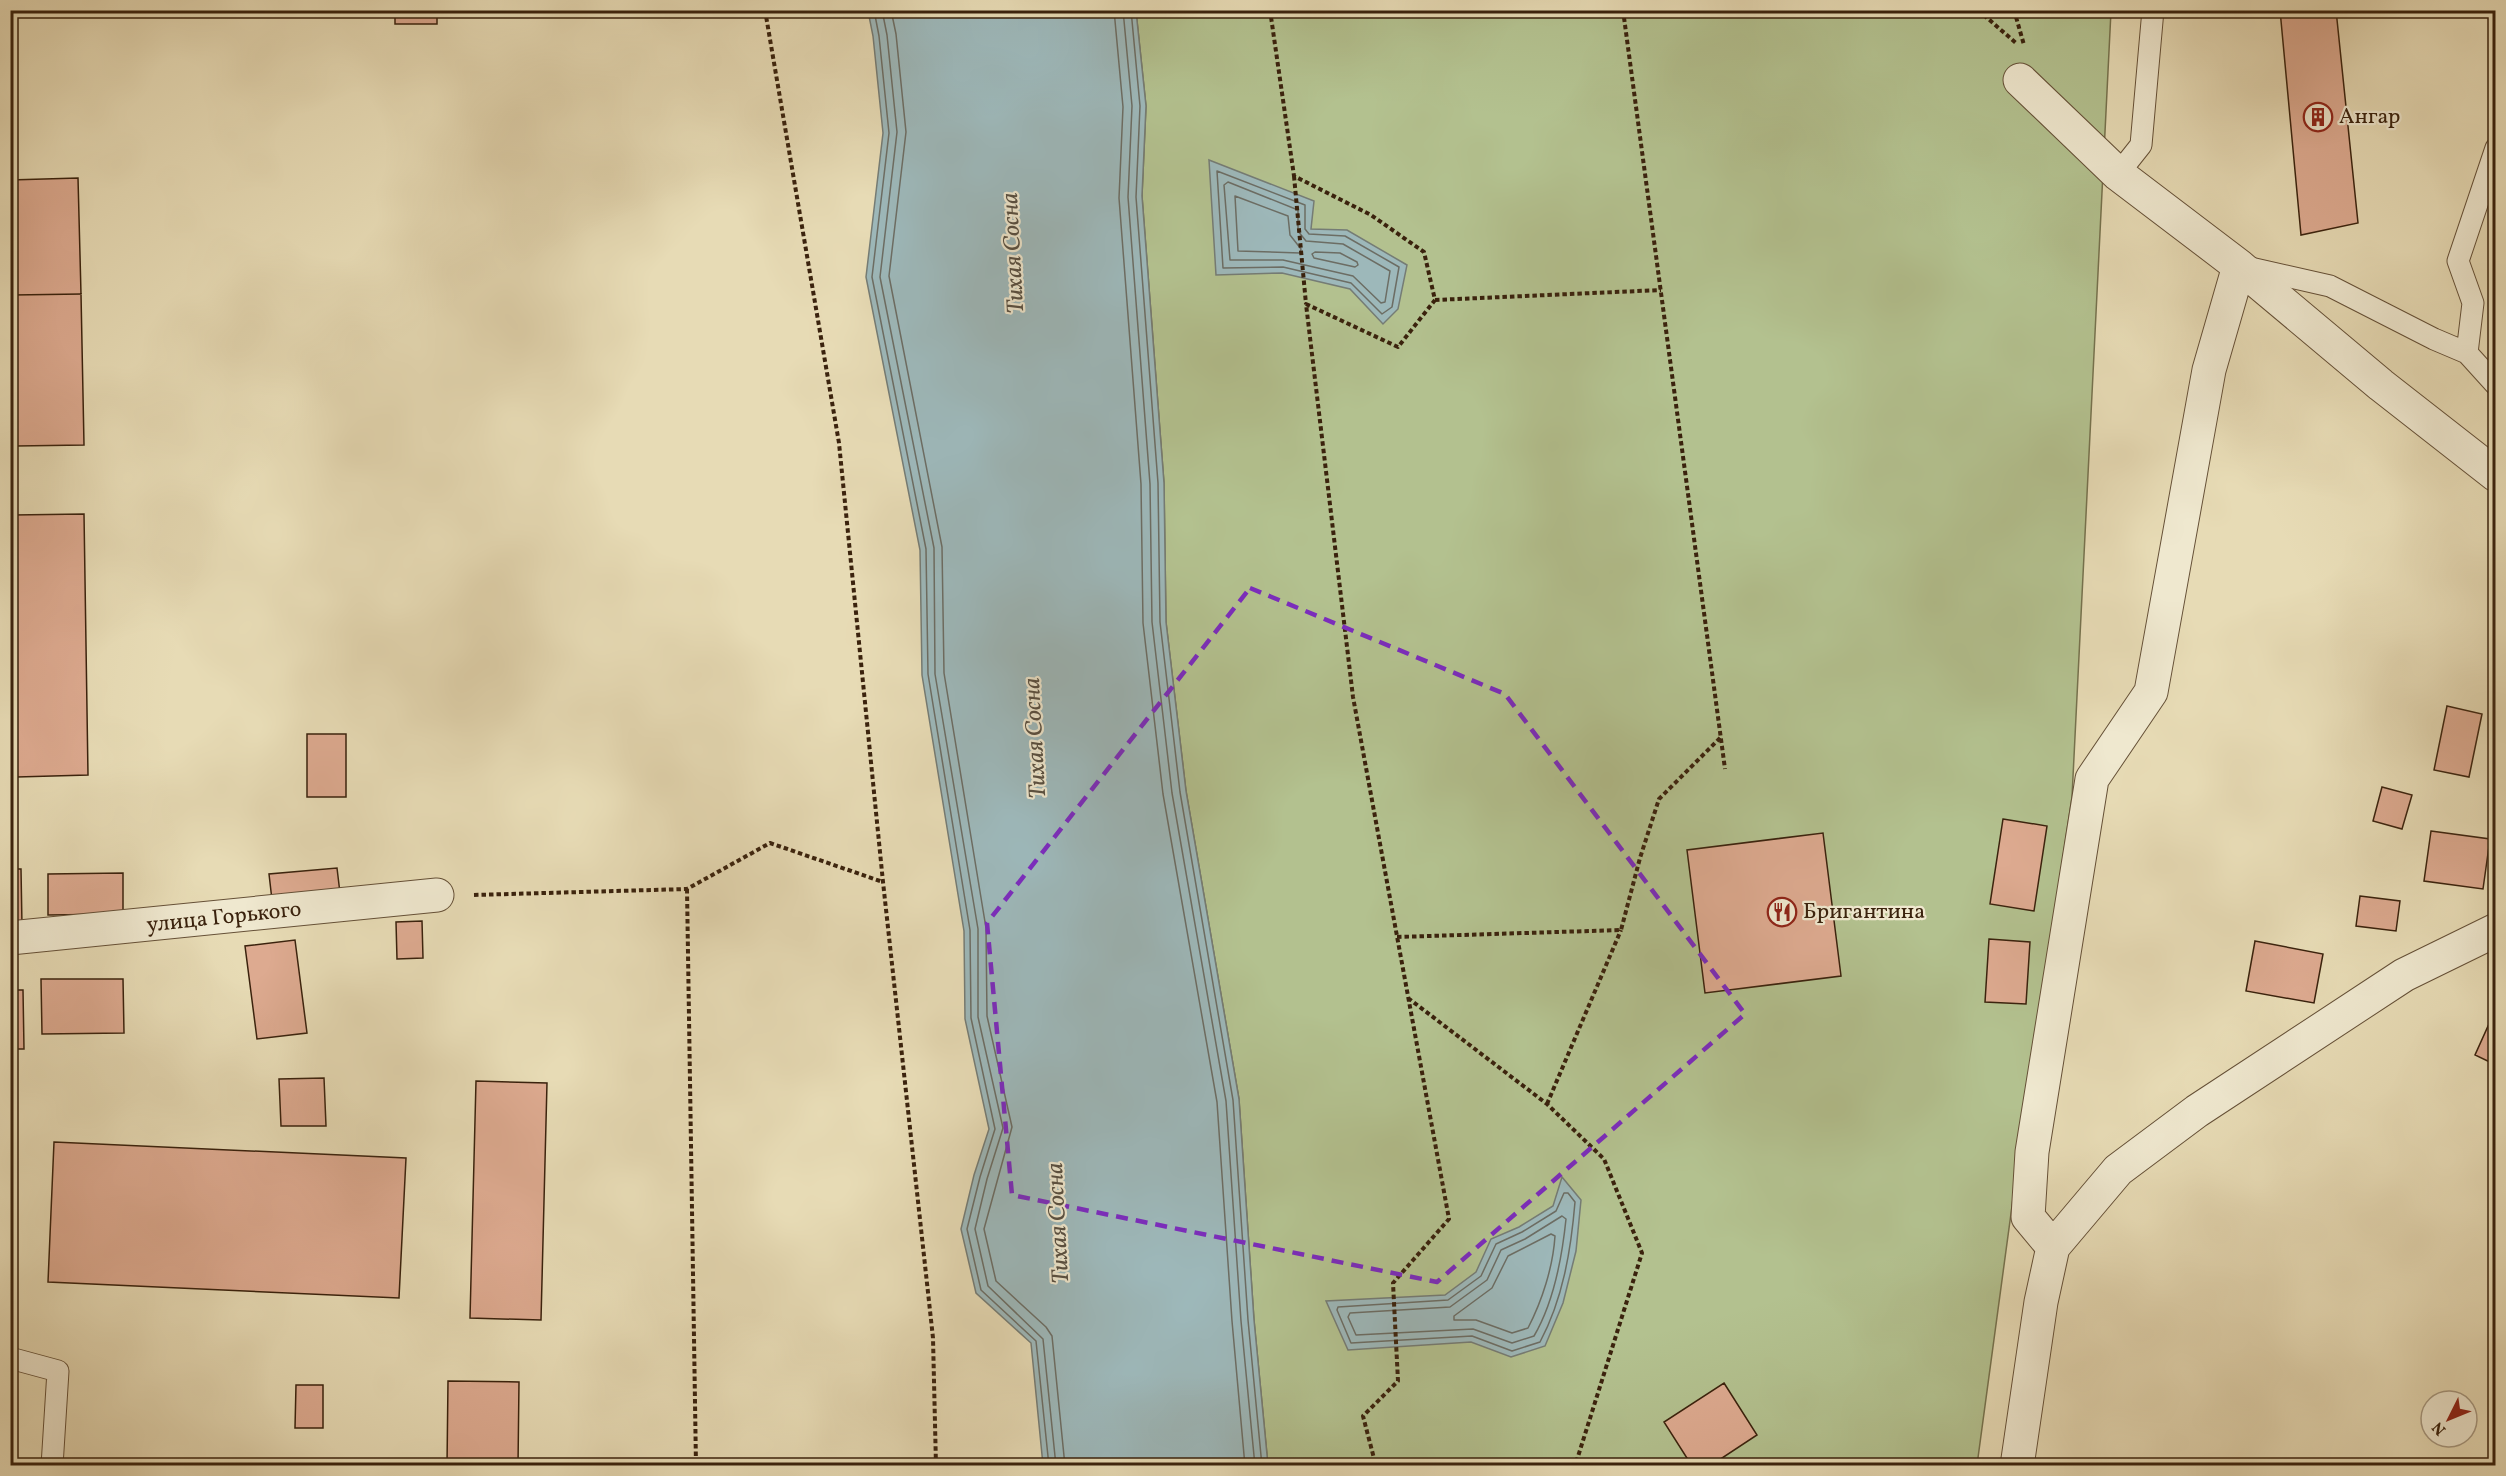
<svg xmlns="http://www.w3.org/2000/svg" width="2506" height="1476" font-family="Vollkorn,serif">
<rect width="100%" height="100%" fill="#e7dbb5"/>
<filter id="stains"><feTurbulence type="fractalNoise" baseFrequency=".00333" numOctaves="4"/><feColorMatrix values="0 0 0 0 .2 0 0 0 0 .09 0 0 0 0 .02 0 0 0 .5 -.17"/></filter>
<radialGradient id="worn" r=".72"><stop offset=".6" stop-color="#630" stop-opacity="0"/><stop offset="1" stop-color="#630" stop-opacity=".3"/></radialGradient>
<path fill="#b3c18f" stroke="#76724e" stroke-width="1.5" d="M1136 11H2111L2072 797 2025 1110 1977 1465H1268L1254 1320 1239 1099 1186 791 1166 622 1164 483 1142 196 1146 106Z"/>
<path fill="#9db8ba" stroke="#757c75" stroke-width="1.5" d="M868 11H1136L1146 106 1142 196 1164 483 1166 622 1186 791 1239 1099 1254 1320 1268 1465H1043L1031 1343 976 1293 961 1229 974 1175 989 1129 965 1019 964 931 922 675 920 550 866 277 883 133 873 36Z
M1209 160 1314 201 1311 229 1347 230 1407 265 1398 309 1383 324 1350 289 1282 273 1216 275Z
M1562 1177 1581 1200 1576 1251 1563 1303 1545 1346 1511 1357 1471 1342 1348 1350 1326 1301 1445 1295 1476 1272 1491 1239 1519 1227 1553 1206Z"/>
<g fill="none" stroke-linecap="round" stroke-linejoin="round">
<path stroke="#6c6d64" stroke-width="1.5" d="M874 10 879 36 889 133 872 277 926 549 928 674 970 930 971 1018 995 1129 980 1177 967 1229 981 1290 1036 1341 1049 1466
M882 10 887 35 897 132 880 277 934 548 935 674 978 929V1017L1003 1128 987 1179 975 1229 988 1286 1043 1339 1056 1466
M891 10 896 34 906 132 889 276 942 547 944 673 986 928 987 1016 1012 1127 984 1229 996 1281 1046 1327 1052 1336 1065 1466
M1114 10 1123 107 1119 198 1141 484 1143 623 1163 794 1217 1102 1232 1321 1245 1466
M1123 10 1132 106 1128 197 1150 484 1152 622 1172 793 1226 1101 1241 1321 1255 1466
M1131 10 1140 106 1136 197 1158 483 1160 622 1180 792 1233 1100 1248 1320 1262 1466
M1217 171 1305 205V229L1309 234 1345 236 1399 267 1392 307 1382 314 1351 283 1283 267 1223 268Z
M1228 182 1298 210V231L1306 241 1343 244 1390 271 1385 302 1381 303 1353 276 1283 260H1230L1224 185Z
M1235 196 1288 216 1290 235 1301 249 1300 253 1238 251Z
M1315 252 1340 253 1357 262 1358 265 1355 267 1314 258 1312 254Z
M1564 1193H1568L1575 1202C1571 1250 1563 1299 1540 1342L1512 1351 1472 1336 1351 1343 1337 1310 1338 1307 1448 1300 1481 1276 1496 1244 1522 1232 1556 1211Z
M1562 1216 1566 1219C1562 1258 1554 1302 1534 1336L1512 1343 1473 1329 1356 1335 1348 1317 1350 1313 1450 1307 1487 1280 1501 1250 1525 1239Z
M1551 1234 1555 1236C1553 1267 1542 1301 1528 1328L1512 1333 1476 1320H1454V1316L1492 1288 1508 1256Z"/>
</g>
<path fill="#ddaa90" stroke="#3a220d" stroke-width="1.5" d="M395 10H437V24H395Z
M2280 10H2336L2358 223 2301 235Z
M78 178 81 294 13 295 10 180Z
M81 294 84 445 16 446 13 295Z
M84 514 88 775 17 777 13 515Z
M2447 706 2482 714 2469 777 2434 770Z
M307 734H346V797H307Z
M2382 787 2412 795 2402 829 2373 821Z
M2003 819 2047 826 2034 911 1990 904Z
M2431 831 2490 839 2483 889 2424 881Z
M1823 833 1841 976 1705 993 1687 850Z
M337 868 340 893 272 900 269 874Z
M10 869H21L22 926H10Z
M123 873V914L48 915V874Z
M2360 896 2400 901 2396 931 2356 926Z
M422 921 423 958 397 959 396 922Z
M1989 939 2030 942 2026 1004 1985 1002Z
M295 940 307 1033 257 1039 245 946Z
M2255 941 2323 954 2314 1003 2246 991Z
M41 979H123L124 1033 42 1034Z
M10 990H23L24 1049H10Z
M2493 1015 2496 1016V1065L2475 1055Z
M324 1078 326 1126H281L279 1079Z
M476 1081 547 1083 541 1320 470 1318Z
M54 1142 406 1158 399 1298 48 1282Z
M448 1381 519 1382 518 1466H447Z
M1724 1383 1757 1435 1710 1466H1692L1664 1422Z
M296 1385H323V1428H295Z
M10 1408H16L13 1466H10Z"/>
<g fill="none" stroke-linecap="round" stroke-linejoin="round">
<g stroke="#655037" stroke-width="23">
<path id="service" d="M2496 148 2458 261 2473 303 2467 353 2496 385
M2118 174 2141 145 2153 10
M2246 267 2330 286 2434 339 2467 353
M10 1358 58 1371 52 1466"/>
</g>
<g stroke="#655037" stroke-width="35">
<path id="minor" d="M2020 80 2118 174 2239 266 2381 385 2496 475
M2239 266 2209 370 2151 692 2092 779 2032 1152 2028 1217 2053 1247 2118 1170 2197 1111 2404 975 2496 930
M10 938 437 895
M2017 1466 2041 1302 2053 1247"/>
</g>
<path stroke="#3a220d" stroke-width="4" stroke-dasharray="4.5 3" stroke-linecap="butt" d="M765 10 839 443 883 882 933 1338 936 1466
M1270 10 1294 176 1371 215 1424 252 1435 300 1398 347 1306 304 1353 697 1449 1219 1393 1283 1398 1381 1363 1416 1376 1466
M1623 10 1725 769
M1978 10 2016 43
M2014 10 2024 45
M1294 176 1306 304
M1435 300 1661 290
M687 889 696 1466
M474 895 687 889 770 843 883 882
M1397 937 1621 930 1640 858 1659 799 1721 737
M1408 998 1547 1104 1604 1159 1642 1253 1575 1466
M1547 1104 1621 930"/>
<use href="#service" stroke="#efe8cf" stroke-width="21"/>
<use href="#minor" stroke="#efe8cf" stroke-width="33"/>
</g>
<path fill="none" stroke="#7b2cbf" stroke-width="4.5" stroke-dasharray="12 8" stroke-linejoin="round" d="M1250 588 1505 694 1745 1014 1437 1282 1012 1195 987 923Z"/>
<defs>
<g id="building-ring" transform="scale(1.5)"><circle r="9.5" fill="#efe8cf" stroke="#8f2418" stroke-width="1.5"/><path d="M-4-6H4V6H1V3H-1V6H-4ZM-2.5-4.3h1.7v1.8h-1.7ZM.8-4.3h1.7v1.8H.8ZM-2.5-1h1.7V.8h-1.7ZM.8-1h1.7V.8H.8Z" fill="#8f2418"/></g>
<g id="restaurant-ring" transform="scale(1.5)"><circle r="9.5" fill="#efe8cf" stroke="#8f2418" stroke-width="1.5"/><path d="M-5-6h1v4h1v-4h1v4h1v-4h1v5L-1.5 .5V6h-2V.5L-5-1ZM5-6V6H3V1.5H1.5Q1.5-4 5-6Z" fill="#8f2418"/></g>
</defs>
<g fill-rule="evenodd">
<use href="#building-ring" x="2318" y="117"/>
<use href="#restaurant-ring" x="1782" y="912"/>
</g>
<g text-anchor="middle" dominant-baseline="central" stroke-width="4.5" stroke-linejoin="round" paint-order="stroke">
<g font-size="22" fill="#3a220d" stroke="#efe8cf" text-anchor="start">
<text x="2339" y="117">Ангар</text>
<text x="1803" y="912">Бригантина</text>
</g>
<g font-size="22" fill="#3a220d" stroke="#efe8cf">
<text transform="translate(224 918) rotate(-6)">улица Горького</text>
</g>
<g font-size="24" font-style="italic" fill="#584f41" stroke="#efe8cf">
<text transform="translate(1014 253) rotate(-93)">Тихая Сосна</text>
<text transform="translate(1036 738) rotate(-93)">Тихая Сосна</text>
<text transform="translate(1059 1223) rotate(-93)">Тихая Сосна</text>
</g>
</g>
<rect width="2506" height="1476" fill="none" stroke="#e7dbb5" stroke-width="36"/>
<rect x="12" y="12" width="2482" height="1452" fill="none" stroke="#3a220d" stroke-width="3"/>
<rect x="18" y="18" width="2470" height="1440" fill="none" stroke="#3a220d" stroke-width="1.5"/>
<g transform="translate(2449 1419) rotate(227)"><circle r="28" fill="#efe8cf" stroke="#a79981" stroke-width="1.5"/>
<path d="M0-4.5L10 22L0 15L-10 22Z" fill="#8f2418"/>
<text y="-9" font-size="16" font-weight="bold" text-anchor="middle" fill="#3a220d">N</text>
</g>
<rect width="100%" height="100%" filter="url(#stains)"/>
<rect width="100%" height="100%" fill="url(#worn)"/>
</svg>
